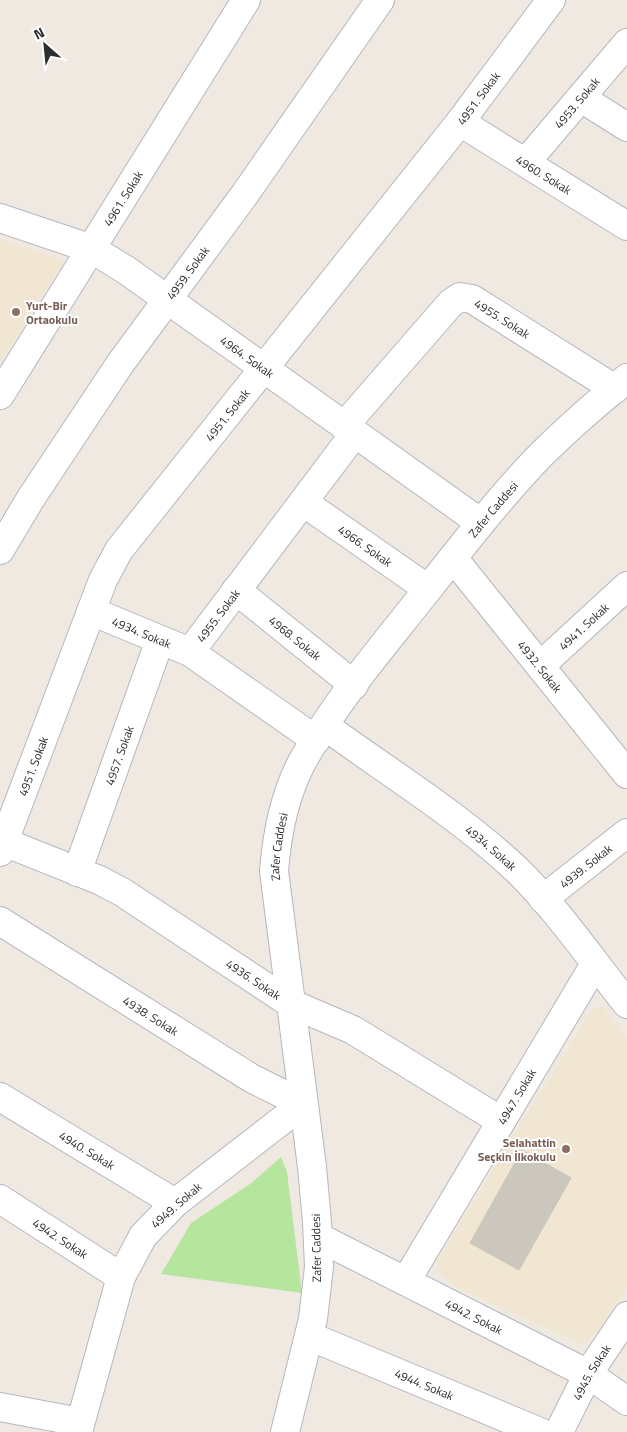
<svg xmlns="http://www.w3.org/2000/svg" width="627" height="1432" font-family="'Titillium Web',sans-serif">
<rect width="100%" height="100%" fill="#efe9e1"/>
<path fill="#f0e6d1" d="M0 239 64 261 0 363Z
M602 1007 627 1037V1288L598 1332 580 1344 453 1285 441 1275 437 1261 592 1009Z"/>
<path fill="#b6e59e" d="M281 1157 287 1172 302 1293 161 1274 191 1223 250 1184Z"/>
<path fill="#cbc7bf" stroke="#cbc5ba" d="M522 1150 571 1178 519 1270 470 1243Z"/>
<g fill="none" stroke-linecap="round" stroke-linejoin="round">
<g stroke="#b4b7c1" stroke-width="30">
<g id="minor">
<path d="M581 98 627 127"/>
<path id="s1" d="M460 122 627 226"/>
<path id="s2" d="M526 162 627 43"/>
<path id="s3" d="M0 218 92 249 126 270 481 523"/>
<path id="s4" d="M0 395 246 0"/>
<path id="s5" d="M344 426 451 303 460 297 472 299 615 389"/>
<path id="s6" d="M303 502 428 589"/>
<path id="s7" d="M0 550 31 498 120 364 245 194 380 0"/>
<path id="s8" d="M453 558 627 774"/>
<path id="s9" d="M236 590 354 685"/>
<path id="s10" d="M91 611 190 652 316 740"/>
<path id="s11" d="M190 652 355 433"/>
<path id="s12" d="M540 666 627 586"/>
<path id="s13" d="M325 726C387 771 461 817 516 869 557 909 591 959 627 1004"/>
<path id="s14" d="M4 842 99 880 122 892 290 1003 353 1030 501 1121"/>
<path id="s15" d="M0 852 103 580 119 550 460 122 551 0"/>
<path id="s16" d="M77 872 160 640"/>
<path id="s17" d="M543 899 627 833"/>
<path id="s18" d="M0 921 251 1078 303 1104 175 1203 143 1236 121 1277 78 1432"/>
<path id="s19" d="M0 1097 175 1203"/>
<path id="s20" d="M0 1199 121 1277"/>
<path id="s21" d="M318 1237 588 1374 627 1401"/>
<path id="s22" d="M406 1281 595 964"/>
<path id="s23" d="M309 1336 540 1432"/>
<path d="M0 1407 80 1422"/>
<path id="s24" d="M285 1432 313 1319 319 1267 317 1222 312 1167 274 871C277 833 284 796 302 762 332 707 374 657 413 608 452 559 491 508 534 462 563 432 595 405 627 378"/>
<path id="s25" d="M559 1432 588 1374 627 1316"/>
</g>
</g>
<use href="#minor" stroke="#fff" stroke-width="28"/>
</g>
<g fill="#8d6e63" stroke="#fff" stroke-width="2">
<circle cx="16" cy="312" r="5"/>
<circle cx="566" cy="1149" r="5"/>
</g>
<g text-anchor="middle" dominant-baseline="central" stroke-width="4" stroke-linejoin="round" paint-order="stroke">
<g font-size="12" fill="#2e2e2e" stroke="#fff">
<text stroke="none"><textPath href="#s15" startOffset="902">4951. Sokak</textPath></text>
<text stroke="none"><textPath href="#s2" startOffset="78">4953. Sokak</textPath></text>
<text stroke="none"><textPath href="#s1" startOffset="99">4960. Sokak</textPath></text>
<text stroke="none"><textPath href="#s4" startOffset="232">4961. Sokak</textPath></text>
<text stroke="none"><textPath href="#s7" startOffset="335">4959. Sokak</textPath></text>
<text stroke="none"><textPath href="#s5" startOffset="222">4955. Sokak</textPath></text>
<text stroke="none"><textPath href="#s3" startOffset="286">4964. Sokak</textPath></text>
<text stroke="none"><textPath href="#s15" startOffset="498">4951. Sokak</textPath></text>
<text stroke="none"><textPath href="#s24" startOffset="998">Zafer Caddesi</textPath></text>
<text stroke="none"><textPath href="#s6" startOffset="76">4966. Sokak</textPath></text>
<text stroke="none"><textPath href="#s11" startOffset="46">4955. Sokak</textPath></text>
<text stroke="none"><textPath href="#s12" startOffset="59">4941. Sokak</textPath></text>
<text stroke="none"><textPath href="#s10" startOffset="55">4934. Sokak</textPath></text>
<text stroke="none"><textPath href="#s9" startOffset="76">4968. Sokak</textPath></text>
<text stroke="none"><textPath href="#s8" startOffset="139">4932. Sokak</textPath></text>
<text stroke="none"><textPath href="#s16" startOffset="124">4957. Sokak</textPath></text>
<text stroke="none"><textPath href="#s15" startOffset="92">4951. Sokak</textPath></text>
<text stroke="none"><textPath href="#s24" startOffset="592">Zafer Caddesi</textPath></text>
<text stroke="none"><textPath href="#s13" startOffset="206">4934. Sokak</textPath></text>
<text stroke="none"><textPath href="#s17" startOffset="54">4939. Sokak</textPath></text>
<text stroke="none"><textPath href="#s14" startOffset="286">4936. Sokak</textPath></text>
<text stroke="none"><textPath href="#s18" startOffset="178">4938. Sokak</textPath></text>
<text stroke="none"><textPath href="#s22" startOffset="215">4947. Sokak</textPath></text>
<text stroke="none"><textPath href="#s19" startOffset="102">4940. Sokak</textPath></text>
<text transform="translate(176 1205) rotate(-41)">4949. Sokak</text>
<text stroke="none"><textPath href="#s20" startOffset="72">4942. Sokak</textPath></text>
<text transform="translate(316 1248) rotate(-91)">Zafer Caddesi</text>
<text stroke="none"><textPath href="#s21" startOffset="175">4942. Sokak</textPath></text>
<text stroke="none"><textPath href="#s25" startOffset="68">4945. Sokak</textPath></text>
<text stroke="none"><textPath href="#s23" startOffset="125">4944. Sokak</textPath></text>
</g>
<g font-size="12" font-weight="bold" fill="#785e54" stroke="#fff" text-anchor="start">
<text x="26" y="305">Yurt-Bir<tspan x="26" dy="14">Ortaokulu</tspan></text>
<text x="556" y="1142" text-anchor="end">Selahattin<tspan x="556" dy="14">Seçkin İlkokulu</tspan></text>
</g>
</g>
<g transform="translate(45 45) rotate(333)" stroke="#ffffff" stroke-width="4" paint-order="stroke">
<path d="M0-4L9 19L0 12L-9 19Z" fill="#2e2e2e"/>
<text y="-8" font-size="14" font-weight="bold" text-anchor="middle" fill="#2e2e2e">N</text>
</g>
</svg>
